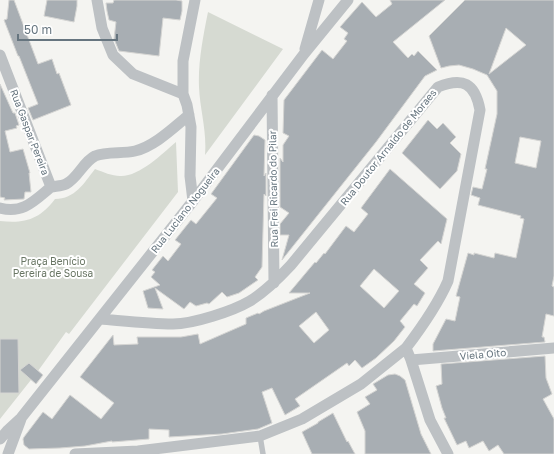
<svg xmlns="http://www.w3.org/2000/svg" width="554" height="454" font-family="'Golos Text',sans-serif">
<rect width="100%" height="100%" fill="#f4f4f1"/>
<path fill="#d6dad2" d="M208 12 283 49 205 155C207 131 200 110 199 87 198 62 203 37 208 12Z
M176 142 178 192 69 334 66 332 38 371 0 419V221C25 224 40 219 55 199 75 199 84 183 95 169 103 172 112 176 120 176 139 177 162 154 176 142Z"/>
<path fill="#a8aeb3" stroke="#d5d5d3" fill-rule="evenodd" d="M9 0H14L38 64 52 59 57 74 59 73 71 105 33 120 28 108 38 104 19 56H18L4 20 7 19Z
M47 0H77V6L74 22 44 16Z
M114 0H176L182 1V11L180 20 163 18 159 56 119 51 114 39 116 22 109 20 107 11 106 3H113Z
M390 0H445L393 42 408 58 412 54 414 56 418 51 437 70 425 76 376 142 282 260 289 235H280V224L289 213 280 207V158L283 162V145L289 136 283 133 284 100 322 50 333 59 347 41 344 39 348 33 340 27 362 2 376 17 392 4Z
M465 0H554V276L552 286 554 287V316L546 314 542 337H544L545 342 433 351V344L446 319 455 321 460 297 456 296 468 253 474 255V253L494 258 495 253 516 258 524 219 520 218 521 216 478 205 480 198 471 195 473 187 482 189 487 169H485L497 114V91L487 75 473 69 459 65 449 66 441 68 429 36ZM506 28 526 45 489 74ZM520 137 541 141 536 168 515 163Z
M0 84 13 113H15L19 125 16 126 17 128 5 131 10 152 23 149 30 173H29L31 192H25L24 199 4 200 5 198 0 197Z
M428 120 437 129 443 123 456 137 450 143 461 154 457 171 440 189 402 153Z
M254 135 259 136 265 140 264 176 266 173V196L264 194 262 267 255 277 258 280 239 293 227 297 222 292 209 304 207 303 196 306 190 302 184 309 155 288 163 309 148 308 143 291 160 285 151 277 155 272 152 270 163 256 168 261 181 244 175 240 191 220 196 224 217 198 211 194Z
M390 169 447 219 441 244 438 241 420 260 428 268 414 284 425 293 417 306 414 304 400 321 405 327 394 341 376 358 362 368 355 360 349 366 347 363 295 399 300 406 285 415 272 388 262 392 272 423 258 429 222 434 169 437V430L149 429V439L112 442V441L85 446 60 448 29 449 24 445 23 439 24 437 43 412 52 419 70 395 101 419 114 403 80 377 113 335 114 345 138 344 137 337H181L198 334 200 344 246 324V318L258 313 259 314 264 311 310 293H289L315 262 316 263 324 253 325 254 346 226 354 232 368 214 361 208ZM374 269 399 291 384 308 360 286ZM316 312 329 330 314 343 299 326Z
M0 339H18L19 393H0Z
M545 356 546 378 552 394 543 399 554 419V454H504L498 445 489 451 483 441 469 448 466 441 457 445 444 418H446L442 408 436 386 442 384 441 364Z
M29 363 43 375 36 384 20 370Z
M395 374 400 376 405 380 421 434 431 454H365V431L357 412 370 404 365 397 377 390 373 384 388 375Z
M333 413 347 442 348 441 355 454H312L302 432 318 423V422Z"/>
<g fill="none" stroke-linecap="round" stroke-linejoin="round">
<path stroke="#bdc1c4" stroke-width="5.5" d="M260 436 263 454"/>
<path stroke="#bdc1c4" stroke-width="11" d="M97 0 102 28 113 55 133 74 183 94
M305 49 319 0
M0 55 51 187
M272 95 274 283
M51 187C56 186 62 186 66 184 78 178 83 162 95 156 107 151 122 154 135 151 155 146 173 128 189 115
M193 201 190 176 191 127 187 105 183 94V61L195 0
M0 208C23 214 34 201 51 187
M100 319C124 321 149 324 173 324 193 324 233 311 250 301 266 291 279 278 291 265L438 87C463 77 475 83 480 110L448 281C437 306 422 327 406 348L411 360 430 420 448 454
M411 360 554 348
M0 439 8 430 21 418 193 201 304 54 348 0
M8 454 21 419
M75 454 138 451 260 436 302 419 361 384 406 348"/>
</g>
<g text-anchor="middle" dominant-baseline="central" stroke-width="4" stroke-linejoin="round" paint-order="stroke">
<g font-size="10" fill="#66757f" stroke="#fff">
<text transform="translate(30 132) rotate(69)">Rua Gaspar Pereira</text>
<text transform="translate(388 147) rotate(-51)">Rua Doutor Arnaldo de Moraes</text>
<text transform="translate(273 189) rotate(-91)">Rua Frei Ricardo do Pilar</text>
<text transform="translate(185 210) rotate(-52)">Rua Luciano Nogueira</text>
<text transform="translate(483 354) rotate(-5)">Viela Oito</text>
</g>
<g font-size="10" fill="#697664" stroke="#fff">
<text x="53" y="261">Praça Benício<tspan x="53" dy="12">Pereira de Sousa</tspan></text>
</g>
</g>
<path d="M18 34v6h99v-6" fill="none" stroke="#66757f" stroke-width="2"/>
<text x="24" y="34" font-size="12" fill="#66757f" stroke="#ffffff" stroke-width="3" paint-order="stroke">50 m</text>
</svg>
